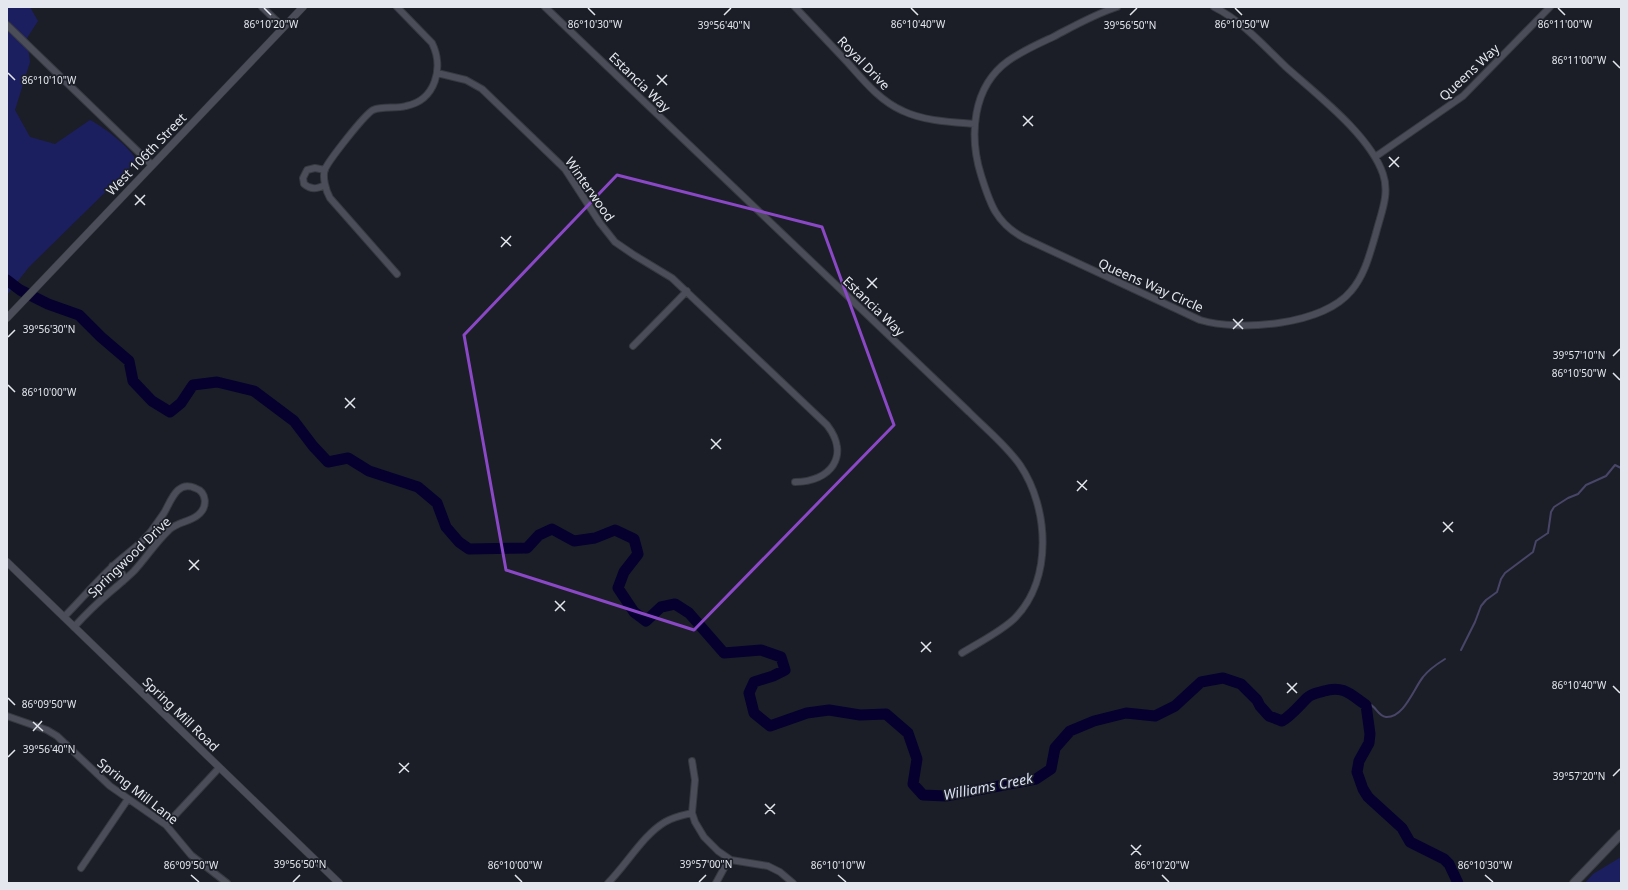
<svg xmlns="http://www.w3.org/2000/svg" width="1628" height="890" font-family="'Noto Sans',sans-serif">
<rect width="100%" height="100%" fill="#1b1e27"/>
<path fill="#1c1f5f" d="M7 7H30L38 21 27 38 30 62 15 110 30 137 55 144 90 120C105 128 129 146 137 161L29 267 7 295Z
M1621 857V878L1619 883H1585L1593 874Z"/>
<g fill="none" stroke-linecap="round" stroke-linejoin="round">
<path stroke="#484568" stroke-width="2" d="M1461 650 1475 622 1481 606 1486 600 1497 592 1501 579 1505 573 1533 552 1536 541 1548 533 1551 512 1554 507 1568 498 1578 494 1586 485 1606 476 1615 465 1621 468
M1363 703C1377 703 1376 716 1386 717 1404 718 1414 688 1423 677 1429 669 1437 664 1445 659"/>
<path stroke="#05002e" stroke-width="11" d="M7 280 20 290 48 304 79 315 101 337 129 361 133 381 152 401 170 412 181 403 193 385 217 382 254 391 294 421 313 446 328 462 348 458 369 471 418 487 437 503 446 527 459 542 469 549 527 548 539 535 552 529 574 541 595 538 615 530 634 539 638 554 624 572 618 588 634 612 646 621 661 607 675 604 689 613 724 653 761 650 781 657 785 670 773 676 754 682 749 693 754 713 770 726 807 713 829 710 860 715 886 714 908 733 917 759 913 784 923 795 946 796 1036 779 1051 769 1055 748 1070 731 1094 721 1126 713 1155 716 1175 706 1201 682 1223 678 1241 684 1257 700 1260 706 1269 716 1282 721C1292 715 1299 706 1307 698 1312 693 1318 693 1324 691 1344 685 1351 695 1366 705L1370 734 1369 743 1359 761 1357 772 1363 789 1368 797 1402 828 1410 842 1444 859 1449 864 1458 883"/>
<g stroke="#373941" stroke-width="8">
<path id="minor" d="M262 7 283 27
M545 7 969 412C986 429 1006 445 1020 465 1049 508 1053 579 1015 618 1002 631 978 643 962 653
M795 7C813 26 830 44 848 63 864 81 880 101 903 111 924 121 951 122 975 124
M1117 7C1095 14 1074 26 1053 37 1038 44 1022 51 1008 61 972 87 969 136 981 175 990 204 996 223 1024 238L1200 320C1240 332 1323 325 1351 291 1365 275 1370 253 1376 233 1381 213 1390 194 1383 174 1370 135 1316 94 1286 67 1264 46 1242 21 1214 7
M7 25 152 165
M437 73 466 80 482 89 565 169 600 223 615 242 634 255 672 278 827 425C851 456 830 482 795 482
M1375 157 1463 96 1550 7
M325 170 315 168 307 170 303 178 304 184C311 190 317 189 325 185
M397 274 330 198C326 191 322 177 325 169 330 159 364 115 373 110 383 106 396 109 406 106 436 100 444 67 432 43L397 7
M633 346 687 291
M112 566C119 569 125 573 123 581
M64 617C80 601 95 583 112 567 125 554 141 545 152 530 156 524 160 519 164 513 171 501 177 480 195 488 207 492 208 507 198 515 190 522 177 522 169 530 156 542 146 558 134 571 126 579 117 586 109 593 96 604 85 615 74 627
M7 716 47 730 57 736 110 786 166 825 191 855 227 883
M692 761 695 780 692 813 695 822 704 837 718 851 731 860 768 866 780 872 793 883
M166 825 219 768
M81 868 128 799
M608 883C627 864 643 835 665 822 673 817 683 815 692 813
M716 883 729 859"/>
</g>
<g stroke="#373941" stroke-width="8">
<path id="tertiary" d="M7 318 303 7
M7 562 339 883"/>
</g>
<g stroke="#373941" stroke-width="10">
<path id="secondary" d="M1574 883 1621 834"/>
</g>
<use href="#minor" stroke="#4b4e59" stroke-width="6"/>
<use href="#tertiary" stroke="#4b4e59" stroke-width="7"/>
<use href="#secondary" stroke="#4b4e59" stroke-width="8"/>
</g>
<path fill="none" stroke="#8b48c6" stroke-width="3" stroke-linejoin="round" d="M617 175 822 227 894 425 694 630 506 570 464 335Z"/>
<path fill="none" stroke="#e5e7ee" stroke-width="1.5" d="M264 8 271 15M588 8 595 15M911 8 918 15M1235 8 1242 15M1558 8 1565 15M724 15 731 8M1130 15 1137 8M1613 61 1620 68M8 73 15 80M657 75 667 85M657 85 667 75M1023 116 1033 126M1023 126 1033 116M1389 157 1399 167M1389 167 1399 157M135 195 145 205M135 205 145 195M501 237 511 246M501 247 511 236M867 278 877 288M867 288 877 278M1233 319 1243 329M1233 329 1243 319M8 337 15 330M1613 356 1620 349M1613 373 1620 380M8 385 15 392M345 398 355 408M345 408 355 398M711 439 721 449M711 449 721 439M1077 481 1087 490M1077 491 1087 480M1443 522 1453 532M1443 532 1453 522M189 560 199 570M189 570 199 560M555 601 565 611M555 611 565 601M921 642 931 652M921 652 931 642M1287 683 1297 693M1613 686 1620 693M1287 693 1297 683M8 698 15 705M33 722 43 731M33 731 42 721M8 757 15 750M399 763 409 772M399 773 409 763M1613 776 1620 769M765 804 775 814M765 814 775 804M1131 845 1141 855M1131 855 1141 845M191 875 199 882M515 875 522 882M838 875 846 882M1162 875 1169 882M1485 875 1493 882M293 882 300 875M699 882 706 875"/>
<g text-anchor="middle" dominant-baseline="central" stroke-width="3.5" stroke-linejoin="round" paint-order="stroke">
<g font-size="13" fill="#e5e7ee" stroke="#1b1e27">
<text transform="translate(864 63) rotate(46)">Royal Drive</text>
<text transform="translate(1469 72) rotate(-43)">Queens Way</text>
<text transform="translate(640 82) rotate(44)">Estancia Way</text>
<text transform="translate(146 154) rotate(-46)">West 106th Street</text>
<text transform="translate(590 189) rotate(55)">Winterwood</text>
<text transform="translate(1151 285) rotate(24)">Queens Way Circle</text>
<text transform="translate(874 306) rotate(44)">Estancia Way</text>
<text transform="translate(129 557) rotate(-44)">Springwood Drive</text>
<text transform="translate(181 714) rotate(44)">Spring Mill Road</text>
<text transform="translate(138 791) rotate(38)">Spring Mill Lane</text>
</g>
<g font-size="14" font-style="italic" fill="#dae0f5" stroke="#1b1e27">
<text transform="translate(988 786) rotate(-11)">Williams Creek</text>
</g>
</g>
<g font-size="10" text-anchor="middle" fill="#e5e7ee" stroke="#1b1e27" stroke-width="3.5" stroke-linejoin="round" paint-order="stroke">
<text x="1565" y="28">86°11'00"W</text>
<text x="271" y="28">86°10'20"W</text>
<text x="595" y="28">86°10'30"W</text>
<text x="918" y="28">86°10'40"W</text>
<text x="1242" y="28">86°10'50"W</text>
<text x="724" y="29">39°56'40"N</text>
<text x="1130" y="29">39°56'50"N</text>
<text x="1579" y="64">86°11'00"W</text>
<text x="49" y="84">86°10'10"W</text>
<text x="49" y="333">39°56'30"N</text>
<text x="1579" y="359">39°57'10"N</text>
<text x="1579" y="377">86°10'50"W</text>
<text x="49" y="396">86°10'00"W</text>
<text x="1579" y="689">86°10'40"W</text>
<text x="49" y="708">86°09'50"W</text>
<text x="49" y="753">39°56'40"N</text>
<text x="1579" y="780">39°57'20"N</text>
<text x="300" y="868">39°56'50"N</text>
<text x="706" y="868">39°57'00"N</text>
<text x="191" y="869">86°09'50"W</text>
<text x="515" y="869">86°10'00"W</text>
<text x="838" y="869">86°10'10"W</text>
<text x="1162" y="869">86°10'20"W</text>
<text x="1485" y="869">86°10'30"W</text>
</g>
<rect width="1628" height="890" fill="none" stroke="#e5e7ee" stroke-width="16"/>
</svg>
